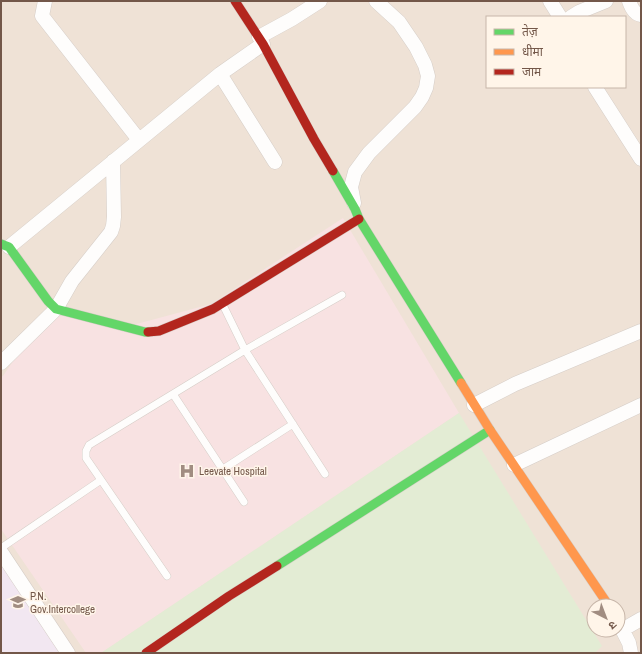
<svg xmlns="http://www.w3.org/2000/svg" width="642" height="654" font-family="'Archivo Narrow','Noto Sans Devanagari',sans-serif">
<rect width="100%" height="100%" fill="#f6f0e9"/>
<path fill="#efe2d6" fill-rule="evenodd" d="M1 1H641V653H1ZM487 17H625V87H487ZM594 606H618V630H594Z"/>
<path fill="#f2e7f1" d="M1 552 68 653H1Z"/>
<path fill="#f8e2e2" d="M343 218 459 413 101 653H86L1 529V377L3 376 47 311 118 329 211 304Z"/>
<path fill="#e3ecd4" d="M459 413 602 646 595 653H101Z"/>
<g fill="none" stroke-linecap="round" stroke-linejoin="round">
<g stroke="#d5cdc7" stroke-width="8">
<path id="lane" d="M223 305 245 350 325 474
M173 394 244 502
M223 469 293 424
M1 548 101 480
M167 576 86 458V451L89 445 245 350 342 295"/>
</g>
<g stroke="#d5cdc7" stroke-width="15">
<path id="street" d="M45 1 42 16 139 140
M550 1 560 17
M629 1C631 7 634 14 641 15
M571 17 579 12 606 1
M259 37 292 19 320 1
M220 74 275 162
M595 87 641 159
M354 203 351 187 355 172 369 153 415 107 422 97 426 88 428 76 425 65 416 47 399 22 376 1
M9 247 220 74 263 44
M1 363 56 309 72 281 111 232 113 226 114 217 113 161
M474 405 515 384 641 331
M514 465 641 405
M1 552 68 653
M618 621 629 643 631 653
M622 630 641 619"/>
</g>
<g stroke="#d5ccc6" stroke-width="10">
<path id="fast" d="M333 171 355 209 359 219 461 383
M1 244 9 247 48 301 56 309 145 332H148
M277 566 490 430"/>
</g>
<g stroke="#d5ccc6" stroke-width="10">
<path id="slow" d="M461 383 490 430 609 606"/>
</g>
<g stroke="#d5ccc6" stroke-width="10">
<path id="jam" d="M235 1 263 44 314 139 333 171
M148 332 159 331 213 309 359 219
M146 653 229 596 277 566"/>
</g>
<use href="#lane" stroke="#fefdfc" stroke-width="7"/>
<use href="#street" stroke="#fefdfc" stroke-width="14"/>
<use href="#fast" stroke="#63d668" stroke-width="9"/>
<use href="#slow" stroke="#ff974d" stroke-width="9"/>
<use href="#jam" stroke="#b3261e" stroke-width="9"/>
</g>
<defs>
<g id="hospital-bare" transform="scale(1.2)"><path d="M-5-5h3v3.5h4V-5h3V5h-3V1.5h-4V5h-3Z" fill="#a18d81" stroke="#fff5e9" stroke-width="2.5" paint-order="stroke"/></g>
<g id="university-bare" transform="scale(1.2)"><path d="M0-5L7-2L0 1L-7-2ZM-4 1L0 2.5L4 1V4Q0 6-4 4Z" fill="#a18d81" stroke="#fff5e9" stroke-width="2.5" paint-order="stroke"/></g>
</defs>
<g fill-rule="evenodd">
<use href="#hospital-bare" x="187" y="471"/>
<use href="#university-bare" x="18" y="602"/>
</g>
<g text-anchor="middle" dominant-baseline="central" stroke-width="3" stroke-linejoin="round" paint-order="stroke">
<g font-size="11" fill="#735749" stroke="#fff5e9" text-anchor="start">
<text x="199" y="471">Leevate Hospital</text>
<text x="30" y="596">P.N.<tspan x="30" dy="13">Gov.Intercollege</tspan></text>
</g>
</g>
<rect width="642" height="654" fill="none" stroke="#735749" stroke-width="4"/>
<rect x="486" y="16" width="140" height="72" fill="#fff5e9" stroke="#c7b6a9"/>
<rect x="494" y="29" width="20" height="6" fill="#63d668" stroke="#c7b6a9"/>
<text x="522" y="36" font-size="12" fill="#735749">तेज़</text>
<rect x="494" y="49" width="20" height="6" fill="#ff974d" stroke="#c7b6a9"/>
<text x="522" y="56" font-size="12" fill="#735749">धीमा</text>
<rect x="494" y="69" width="20" height="6" fill="#b3261e" stroke="#c7b6a9"/>
<text x="522" y="76" font-size="12" fill="#735749">जाम</text>
<g transform="translate(606 618) rotate(138)"><circle r="19" fill="#fff5e9" stroke="#c7b6a9"/>
<path d="M0-3L7 15L0 10L-7 15Z" fill="#a18d81"/>
<text y="-6" font-size="11" font-weight="bold" text-anchor="middle" fill="#735749">उ</text>
</g>
</svg>
